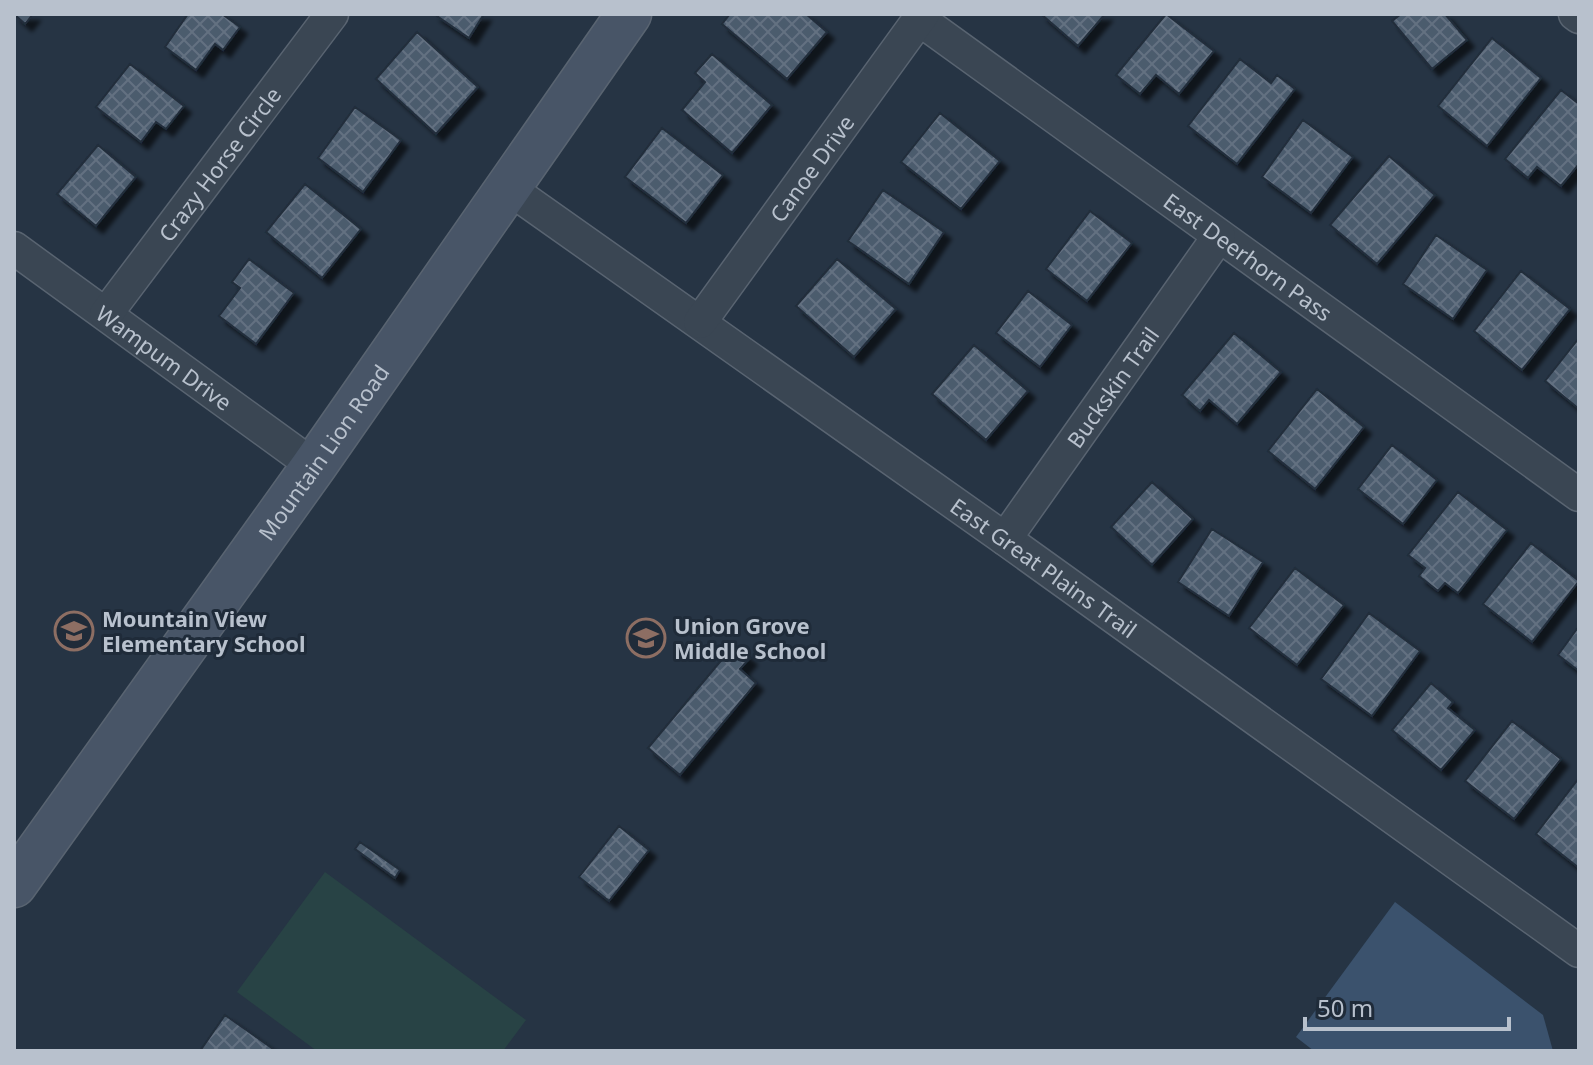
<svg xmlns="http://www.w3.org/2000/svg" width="1593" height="1065" font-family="'Noto Sans',sans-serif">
<defs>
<pattern id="building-cross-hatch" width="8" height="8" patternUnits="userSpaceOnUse" patternTransform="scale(2)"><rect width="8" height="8" fill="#4c5b6d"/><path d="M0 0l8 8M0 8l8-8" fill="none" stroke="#647181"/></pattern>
<filter id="shadow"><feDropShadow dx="7" dy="7" stdDeviation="2" flood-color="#0009"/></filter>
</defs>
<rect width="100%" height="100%" fill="#263444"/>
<path fill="#284345" d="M325 872 526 1020 503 1051H317L237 992Z"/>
<path fill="#3b526d" d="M1395 902 1543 1015 1553 1051H1314L1296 1037Z"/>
<path fill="url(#building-cross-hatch)" stroke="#212d3b" stroke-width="2" filter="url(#shadow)" d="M14 14H33L25 24Z
M188 14H222L240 27 223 50 215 44 196 70 165 47Z
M434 14H484L469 38Z
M730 14H806L827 32 787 79 722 24Z
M1041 14H1105L1078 46Z
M1166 14 1214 51 1179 94 1156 75 1140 94 1116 75Z
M1401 14H1445L1467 40 1432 69 1392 21Z
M417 32 478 87 436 134 376 79Z
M1492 38 1541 78 1487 146 1438 106Z
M712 54 772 105 732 153 682 110 705 82 695 73Z
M1240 59 1271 83 1277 75 1295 89 1237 164 1188 126Z
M130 64 184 106 166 129 156 122 141 142 96 107Z
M1561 90 1579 104V164L1561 186 1537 167 1528 178 1505 159Z
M355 107 401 140 363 192 318 158Z
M940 113 1000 161 961 209 901 162Z
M1303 120 1353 157 1311 213 1262 177Z
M662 128 723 175 686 223 625 177Z
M98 145 136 177 96 226 57 194Z
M1389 156 1435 195 1377 264 1330 225Z
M305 184 361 229 322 278 266 232Z
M883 190 944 232 909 284 848 241Z
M1090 211 1132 243 1087 301 1046 269Z
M1436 235 1487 270 1453 319 1403 284Z
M249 259 294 293 256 344 219 316 240 288 232 282Z
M837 259 896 309 854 357 796 306Z
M1521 271 1570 309 1522 370 1474 331Z
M1028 291 1072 325 1040 367 996 333Z
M1234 333 1281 372 1237 424 1209 400 1200 411 1182 395Z
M1579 338V409L1545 381Z
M974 345 1028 391 986 440 932 394Z
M1317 389 1364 427 1315 489 1268 451Z
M1392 445 1437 480 1403 524 1358 489Z
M1152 482 1193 519 1152 565 1111 527Z
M1458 492 1507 530 1458 593 1445 583 1438 591 1419 576 1425 568 1408 555Z
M1212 529 1263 562 1229 616 1178 582Z
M1531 543 1579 581 1532 642 1483 604Z
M1295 568 1344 605 1297 665 1249 628Z
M1369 613 1420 651 1372 716 1321 679Z
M1579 626V671L1558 655Z
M734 645 750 658 740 669 756 683 680 775 648 748Z
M1431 683 1453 702 1448 708 1475 730 1441 770 1392 730Z
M1512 721 1561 759 1514 819 1465 781Z
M1579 778V868L1536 834Z
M619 826 649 850 609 901 579 877Z
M360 842 400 870 395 878 355 849Z
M225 1015 276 1051H200Z"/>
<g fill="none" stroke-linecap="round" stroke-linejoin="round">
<g stroke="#596471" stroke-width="35">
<g id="street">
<path d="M1575 14 1579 17"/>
<path id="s1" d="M919 19 1579 495"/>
<path id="s2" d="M507 187 1005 539 1579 951"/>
<path id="s3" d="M14 248 314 466"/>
<path id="s4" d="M106 314 332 14"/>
<path id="s5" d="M700 322 923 14"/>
<path id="s6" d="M1005 539 1219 236"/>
</g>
</g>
<g stroke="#596471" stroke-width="47">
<g id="secondary">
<path id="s7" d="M14 885 314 466 629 14"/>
</g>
</g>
<use href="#street" stroke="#3a4653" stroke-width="32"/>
<use href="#secondary" stroke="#485567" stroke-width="44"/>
</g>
<defs>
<g id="school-ring" transform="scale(2)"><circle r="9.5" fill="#1f2b39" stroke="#8d6e63" stroke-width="1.5"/><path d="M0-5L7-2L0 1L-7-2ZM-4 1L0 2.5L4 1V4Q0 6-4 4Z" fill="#8d6e63"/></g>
</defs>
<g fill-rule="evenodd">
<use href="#school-ring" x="74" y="631"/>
<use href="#school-ring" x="646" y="638"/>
</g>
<g text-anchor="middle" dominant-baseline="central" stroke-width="6" stroke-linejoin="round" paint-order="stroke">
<g font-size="22" fill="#b8c1cd" stroke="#1f2b39">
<text stroke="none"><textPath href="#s4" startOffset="188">Crazy Horse Circle</textPath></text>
<text stroke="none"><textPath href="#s5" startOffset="190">Canoe Drive</textPath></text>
<text stroke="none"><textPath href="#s1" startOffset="406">East Deerhorn Pass</textPath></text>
<text stroke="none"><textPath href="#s3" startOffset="186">Wampum Drive</textPath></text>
<text stroke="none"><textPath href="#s6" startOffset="186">Buckskin Trail</textPath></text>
<text stroke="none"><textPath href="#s7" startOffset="532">Mountain Lion Road</textPath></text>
<text stroke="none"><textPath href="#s2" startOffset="658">East Great Plains Trail</textPath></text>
</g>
<g font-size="22" font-weight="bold" fill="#b8c1cd" stroke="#1f2b39" text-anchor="start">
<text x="102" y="618">Mountain View<tspan x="102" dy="25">Elementary School</tspan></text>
<text x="674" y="625">Union Grove<tspan x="674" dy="25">Middle School</tspan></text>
</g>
</g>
<rect width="1593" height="1065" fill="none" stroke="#b8c1cd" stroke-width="32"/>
<path d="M1305 1017v12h204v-12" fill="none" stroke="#b8c1cd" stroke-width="4"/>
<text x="1317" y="1017" font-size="24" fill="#b8c1cd" stroke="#1f2b39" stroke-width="6" paint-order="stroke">50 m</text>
</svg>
